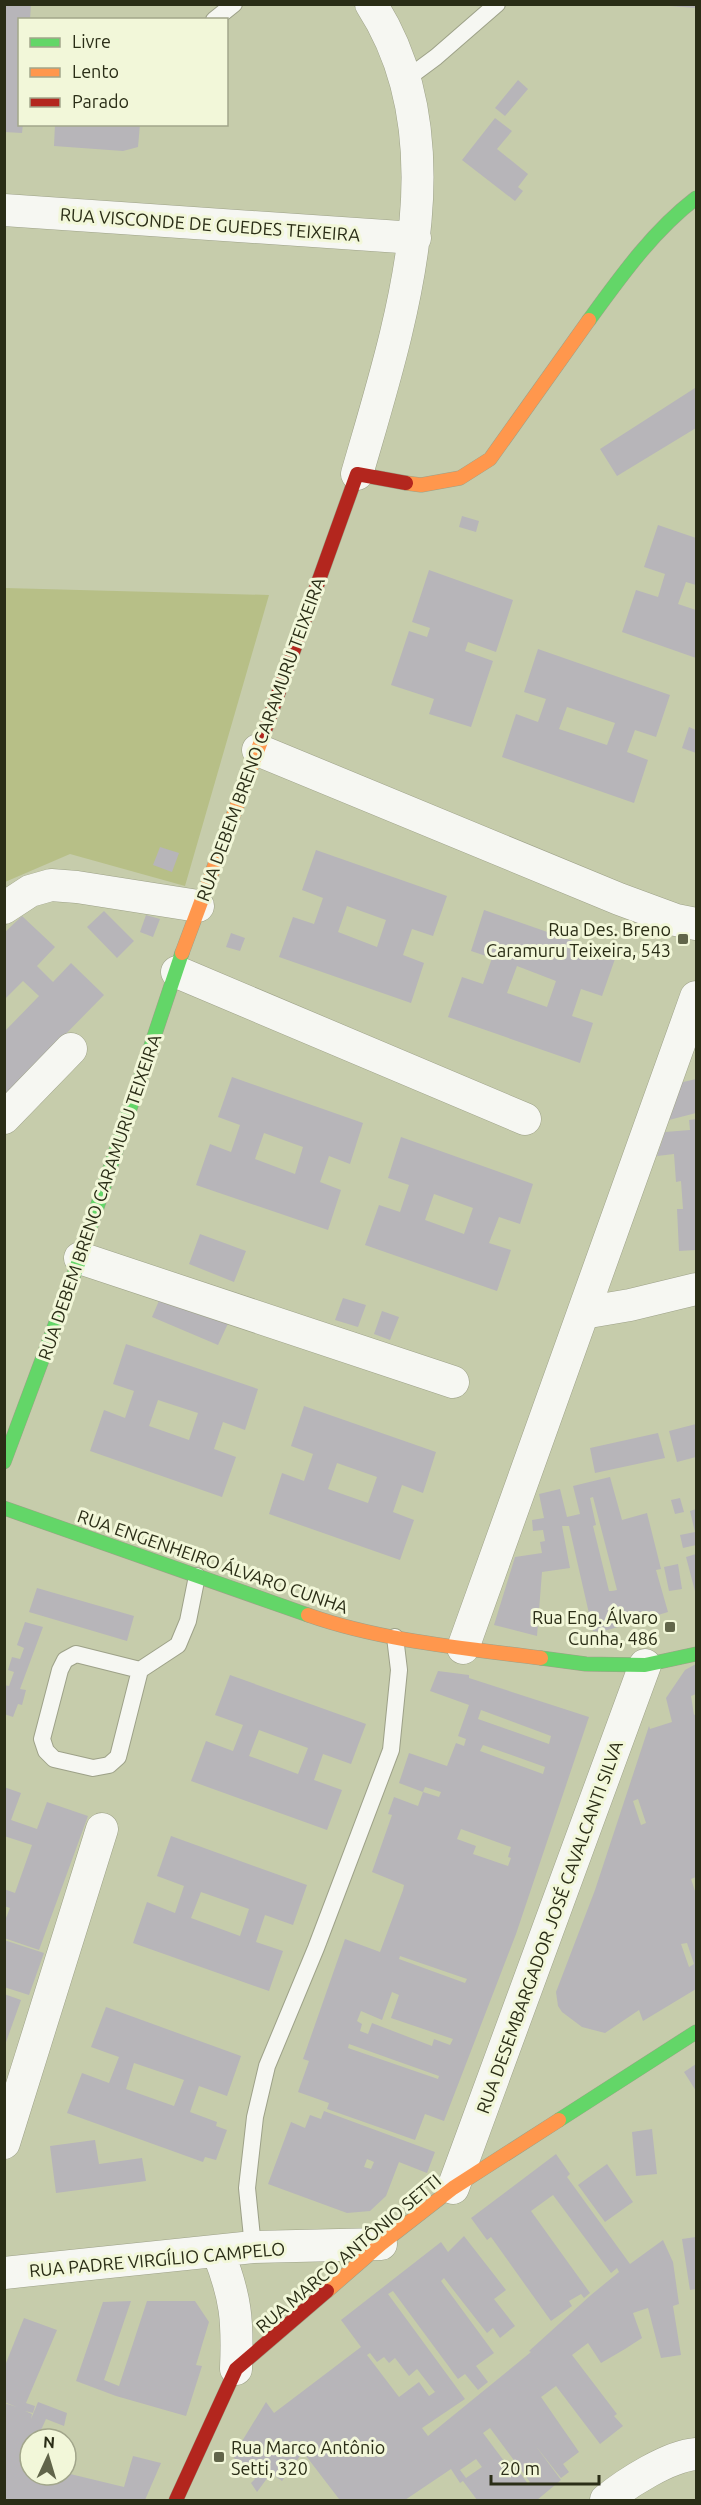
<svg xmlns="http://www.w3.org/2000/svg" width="701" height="2505" font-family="Ubuntu,sans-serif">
<rect width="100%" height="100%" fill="#c6ccab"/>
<path fill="#b7bf87" d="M5 588 269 595 185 886 70 854 5 882Z"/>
<path fill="#b7b5b9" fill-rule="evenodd" d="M4 4H31L30 20H20V124H23L22 133 4 132Z
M670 5H696V8L670 6Z
M518 80 528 89 505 116 495 108Z
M495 118 512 131 497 149 528 174 518 187 523 191 515 201 462 160Z
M55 124H140L138 147 123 151 54 146Z
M695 388 696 428 617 476 600 449Z
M462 516 479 521 476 532 459 527Z
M658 525 696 538V585L686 582 678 604 696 610V658L622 632 636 590 658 597 665 574 644 567Z
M429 570 513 600 496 652 468 642 465 651 493 661 471 727 429 714 434 699 391 685 409 631 427 637 430 628 412 622Z
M538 649 670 695 656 737 635 730 627 752 648 760 634 803 502 757 516 714 538 722 546 699 524 692ZM567 707 615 723 607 745 559 729Z
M689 727 696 730V753L682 748Z
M160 847 179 853 172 872 153 865Z
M316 850 447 896 433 936 412 929 403 955 424 963 411 1003 279 957 293 917 314 924 323 898 302 890ZM347 906 386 920 377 947 338 932Z
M484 910 616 956 602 996 581 989 572 1016 593 1023 580 1063 448 1017 462 977 483 984 492 958 471 951ZM517 966 556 981 547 1007 507 993Z
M104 911 134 941 117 958 87 927Z
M146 915 160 919 153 937 140 932Z
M22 916 55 947 37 966 53 982 71 963 104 995 4 1097V1032L39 996 23 981 4 1000V933Z
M231 933 245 938 240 951 226 947Z
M232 1077 363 1123 350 1164 329 1156 320 1182 341 1190 328 1230 196 1185 210 1144 231 1152 240 1125 218 1117ZM264 1133 303 1147 295 1174 255 1159Z
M696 1079V1113L669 1120 679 1083Z
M696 1119V1250L679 1251 677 1209H683L681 1181 676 1182 674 1154 657 1156 665 1132 690 1130 689 1120Z
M401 1137 533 1184 520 1224 499 1217 489 1243 511 1250 497 1291 365 1245 379 1205 400 1212 409 1185 388 1178ZM434 1194 473 1208 464 1234 425 1220Z
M200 1234 246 1251 234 1282 189 1264Z
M164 1289 231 1317 218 1345 152 1317Z
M343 1298 366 1305 358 1327 335 1320Z
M382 1311 399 1317 390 1340 374 1334Z
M126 1344 258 1389 245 1430 223 1422 214 1449 236 1457 222 1497 90 1451 104 1410 125 1418 134 1391 113 1384ZM158 1400 198 1413 189 1440 149 1426Z
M304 1406 436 1452 423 1493 402 1485 393 1512 414 1520 400 1560 269 1514 282 1473 304 1481 313 1454 291 1446ZM337 1463 377 1477 368 1503 328 1489Z
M696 1424V1457L677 1462 669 1431Z
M658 1433 665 1458 595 1473 590 1448Z
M610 1477 622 1520 647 1513 661 1569 656 1570 668 1612 601 1632 593 1631 569 1526H562L570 1568 542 1572 537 1636 494 1625 515 1557 542 1553 540 1542 545 1541 543 1530 533 1531 532 1520 544 1518 539 1494 560 1489 567 1517 580 1514 573 1486ZM593 1497 617 1590 612 1591H609L593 1526 596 1525 590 1498Z
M680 1498 684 1512 675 1514 671 1500Z
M696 1509V1545L683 1548 680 1535 695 1532 690 1511Z
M696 1554V1595L686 1557Z
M678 1564 682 1589 669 1591 664 1567Z
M37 1588 134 1616 127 1641 29 1612Z
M25 1622 43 1627 20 1689 26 1690 22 1705 18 1704 13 1717 4 1714V1685L9 1686 14 1672 8 1670 12 1657 20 1659 24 1648 17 1645Z
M696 1664V1694L691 1696 694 1715 696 1714V1877L691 1879 696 1894V1989L643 2021 639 2010 605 2033 582 2027 562 2012 558 2006 556 1992 595 1890 649 1726 650 1729 672 1722 666 1698 685 1670ZM638 1799 646 1823 641 1825 633 1801ZM687 1943 694 1964 689 1967 681 1944Z
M438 1671 469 1675V1678L589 1717 516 1934 444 2121 425 2114 415 2140 327 2109 329 2103 298 2092 309 2061 303 2059 345 1939 380 1952 403 1890 404 1885 372 1872 392 1815 388 1814 394 1797 418 1806 423 1792 399 1783 409 1753 447 1766 456 1743 464 1746 466 1739 458 1736 469 1705 430 1691ZM481 1710 551 1736 549 1744 478 1719ZM483 1745 545 1767 543 1774 480 1751ZM425 1787 441 1792 439 1797 423 1792ZM461 1829 511 1847 508 1857 511 1858 508 1866 473 1854 476 1846 457 1839ZM400 1956 467 1979 465 1983 399 1959ZM392 1992 399 1995 391 2018 453 2039 450 2045 434 2039 432 2046 372 2023 368 2034 360 2031 362 2024 357 2021 361 2011 382 2020ZM349 2044 439 2076 438 2079 348 2048Z
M230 1675 366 1724 351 1764 323 1754 314 1780 342 1790 327 1830 191 1781 206 1741 233 1751 243 1725 215 1715ZM259 1730 308 1748 298 1774 249 1756Z
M4 1787 21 1793 11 1820 37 1829 47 1802 88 1816 39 1950 4 1938V1923L10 1908 4 1906V1889L15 1893 32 1845 4 1836Z
M171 1836 307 1885 293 1925 265 1915 256 1942 283 1951 269 1991 133 1943 147 1902 175 1913 184 1886 157 1876ZM201 1892 249 1909 240 1936 191 1918Z
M4 1940 44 1953 29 1995 4 1987Z
M4 1994 21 2000 5 2045H4Z
M106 2007 241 2056 227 2096 199 2086 190 2112 217 2122 216 2126 227 2130 216 2160 205 2157 203 2162 67 2113 82 2073 109 2083 119 2057 91 2047ZM134 2063 184 2080 174 2106 126 2089Z
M696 2064V2091L684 2072Z
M324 2111 435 2152 427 2173 399 2162 386 2196 370 2211 347 2213 268 2184 291 2122 305 2128 310 2115 321 2119ZM367 2159 374 2162 371 2169 364 2167Z
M652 2129 657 2174 636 2176 632 2132Z
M95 2140 99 2164 142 2158 146 2181 56 2193 50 2146Z
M556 2154 570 2174 567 2177 630 2264 663 2240 673 2262 679 2304 673 2306 681 2355 661 2358 648 2308 633 2313 642 2338 625 2349 601 2363 588 2343 572 2355 617 2414 614 2416 623 2426 600 2444 556 2386 541 2397 579 2452 563 2464 569 2472 561 2478 535 2445 561 2480 537 2500H477L463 2481 460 2483 451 2469 405 2500H337L339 2499 303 2452 282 2481 271 2473 257 2492 251 2483 255 2479 244 2464 241 2469 233 2456 266 2402 274 2413 361 2347 341 2320 441 2242 448 2252 464 2236 506 2290 494 2299 515 2326 500 2338 493 2328 487 2333 444 2278 441 2281 494 2353 476 2366 488 2382 478 2390 465 2374 458 2379 393 2291 388 2294 465 2399 422 2428 428 2436 531 2352 529 2351 591 2295 619 2272 617 2268 611 2273 553 2195 531 2211 590 2293 584 2298 581 2294 569 2301 572 2306 551 2321 491 2237 487 2240 471 2218ZM370 2353 377 2362 384 2357 389 2363 395 2358 409 2376 417 2369 435 2392 429 2396 419 2382 399 2397 367 2355ZM490 2428 530 2482 528 2484 515 2466 510 2469 483 2433ZM476 2459 482 2467 466 2478 460 2470Z
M607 2164 633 2202 605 2222 578 2185Z
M696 2237V2289L690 2290 682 2239Z
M131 2301 104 2380 119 2386 147 2301H195L209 2322 196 2365 202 2366 186 2416 116 2396 76 2381 103 2302Z
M24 2318 57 2330 26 2403 35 2406 33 2413 25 2411 32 2414 31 2419 38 2402 67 2413 64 2426 46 2419 37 2439H30V2475H66V2473L124 2487 133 2456 161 2463 145 2500H12L4 2498V2403L17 2407 4 2402V2368Z"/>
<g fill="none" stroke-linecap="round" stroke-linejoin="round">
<g stroke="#9da188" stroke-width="18">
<path id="lane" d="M214 20 234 4
M405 80 436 57 497 4
M76 1654 140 1670 118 1757 109 1765 93 1768 54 1759 46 1751 42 1739 60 1670 65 1660Z
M140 1670 178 1645 188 1621 197 1576
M253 2247 247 2188 255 2117 267 2066 316 1948 391 1750 399 1670 395 1637"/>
</g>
<g stroke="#9da188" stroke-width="33">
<path id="street" d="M4 210 415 238
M357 474C399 328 462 144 371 4
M258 750 619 899 676 920 696 924
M4 908 30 891 51 885 77 887 198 906
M177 972 525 1119
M4 1118 71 1049
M80 1258 453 1382
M583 1313 630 1305 696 1289
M463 1648 696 997
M4 2143 102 1829
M453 2188 645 1665
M218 2252C236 2297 238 2321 236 2369
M4 2273 253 2247 381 2244
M606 2500C627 2483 669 2456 696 2454"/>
</g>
<g stroke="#9da188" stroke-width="15">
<path id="fast" d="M589 320C621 276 653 231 696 198
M4 1462 80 1258 182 953
M4 1508 308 1615
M541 1658 586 1664 645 1665 696 1654
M559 2120 696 2032"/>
</g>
<g stroke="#9da188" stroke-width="15">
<path id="slow" d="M406 483 421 485 460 478 490 459 589 320
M182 953 264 733
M308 1615C382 1641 463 1648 541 1658
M327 2291 381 2244 453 2188 559 2120"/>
</g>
<g stroke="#9da188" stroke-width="15">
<path id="jam" d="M264 733 357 474 406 483
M176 2500 236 2369 327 2291"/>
</g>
<use href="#lane" stroke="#f6f7f2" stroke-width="16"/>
<use href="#street" stroke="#f6f7f2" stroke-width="32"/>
<use href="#fast" stroke="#63d668" stroke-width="14"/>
<use href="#slow" stroke="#ff974d" stroke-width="14"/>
<use href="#jam" stroke="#b3261e" stroke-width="14"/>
</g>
<g fill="#61654a" stroke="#f2f7d9" stroke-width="2">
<rect x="677" y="933" width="12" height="12" rx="3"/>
<rect x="664" y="1621" width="12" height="12" rx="3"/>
<rect x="213" y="2451" width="12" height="12" rx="3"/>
</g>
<g text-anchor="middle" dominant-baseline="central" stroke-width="6" stroke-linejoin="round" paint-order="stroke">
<g font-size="18" fill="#2a2d16" stroke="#f2f7d9">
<text transform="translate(210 224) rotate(4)">RUA VISCONDE DE GUEDES TEIXEIRA</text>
<text transform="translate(260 739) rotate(-70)">RUA DEBEM BRENO CARAMURU TEIXEIRA</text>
<text transform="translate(99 1197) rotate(-71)">RUA DEBEM BRENO CARAMURU TEIXEIRA</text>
<text transform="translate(213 1561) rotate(19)">RUA ENGENHEIRO ÁLVARO CUNHA</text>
<text transform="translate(549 1927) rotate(-70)">RUA DESEMBARGADOR JOSÉ CAVALCANTI SILVA</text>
<text transform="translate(348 2253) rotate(-40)">RUA MARCO ANTÔNIO SETTI</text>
<text transform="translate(157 2259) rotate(-5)">RUA PADRE VIRGÍLIO CAMPELO</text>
</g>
<g font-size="18" fill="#2a2d16" stroke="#f2f7d9" text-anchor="end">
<text x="671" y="929">Rua Des. Breno<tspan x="671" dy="21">Caramuru Teixeira, 543</tspan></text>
<text x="658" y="1617">Rua Eng. Álvaro<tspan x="658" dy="21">Cunha, 486</tspan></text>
<text x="231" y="2447" text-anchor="start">Rua Marco Antônio<tspan x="231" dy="21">Setti, 320</tspan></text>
</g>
</g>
<rect width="701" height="2505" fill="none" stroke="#2a2d16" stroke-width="12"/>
<rect x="18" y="18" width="210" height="108" fill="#f2f7d9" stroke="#a2a68b" stroke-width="1.5"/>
<rect x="30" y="38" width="30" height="9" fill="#63d668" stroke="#a2a68b" stroke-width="1.5"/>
<text x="72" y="48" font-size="18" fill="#2a2d16">Livre</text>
<rect x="30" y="68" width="30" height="9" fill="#ff974d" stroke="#a2a68b" stroke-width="1.5"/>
<text x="72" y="78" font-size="18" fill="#2a2d16">Lento</text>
<rect x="30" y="98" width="30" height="9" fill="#b3261e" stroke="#a2a68b" stroke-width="1.5"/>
<text x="72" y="108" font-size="18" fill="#2a2d16">Parado</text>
<g transform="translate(48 2457) rotate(4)"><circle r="28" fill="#f2f7d9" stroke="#a2a68b" stroke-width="1.5"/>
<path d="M0-4.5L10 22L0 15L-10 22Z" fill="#61654a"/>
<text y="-9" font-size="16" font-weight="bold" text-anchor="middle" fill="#2a2d16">N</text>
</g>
<path d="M491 2475v9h108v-9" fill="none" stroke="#2a2d16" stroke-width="3"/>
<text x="500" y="2475" font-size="18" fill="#2a2d16" stroke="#f2f7d9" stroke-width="4.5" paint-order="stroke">20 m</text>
</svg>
